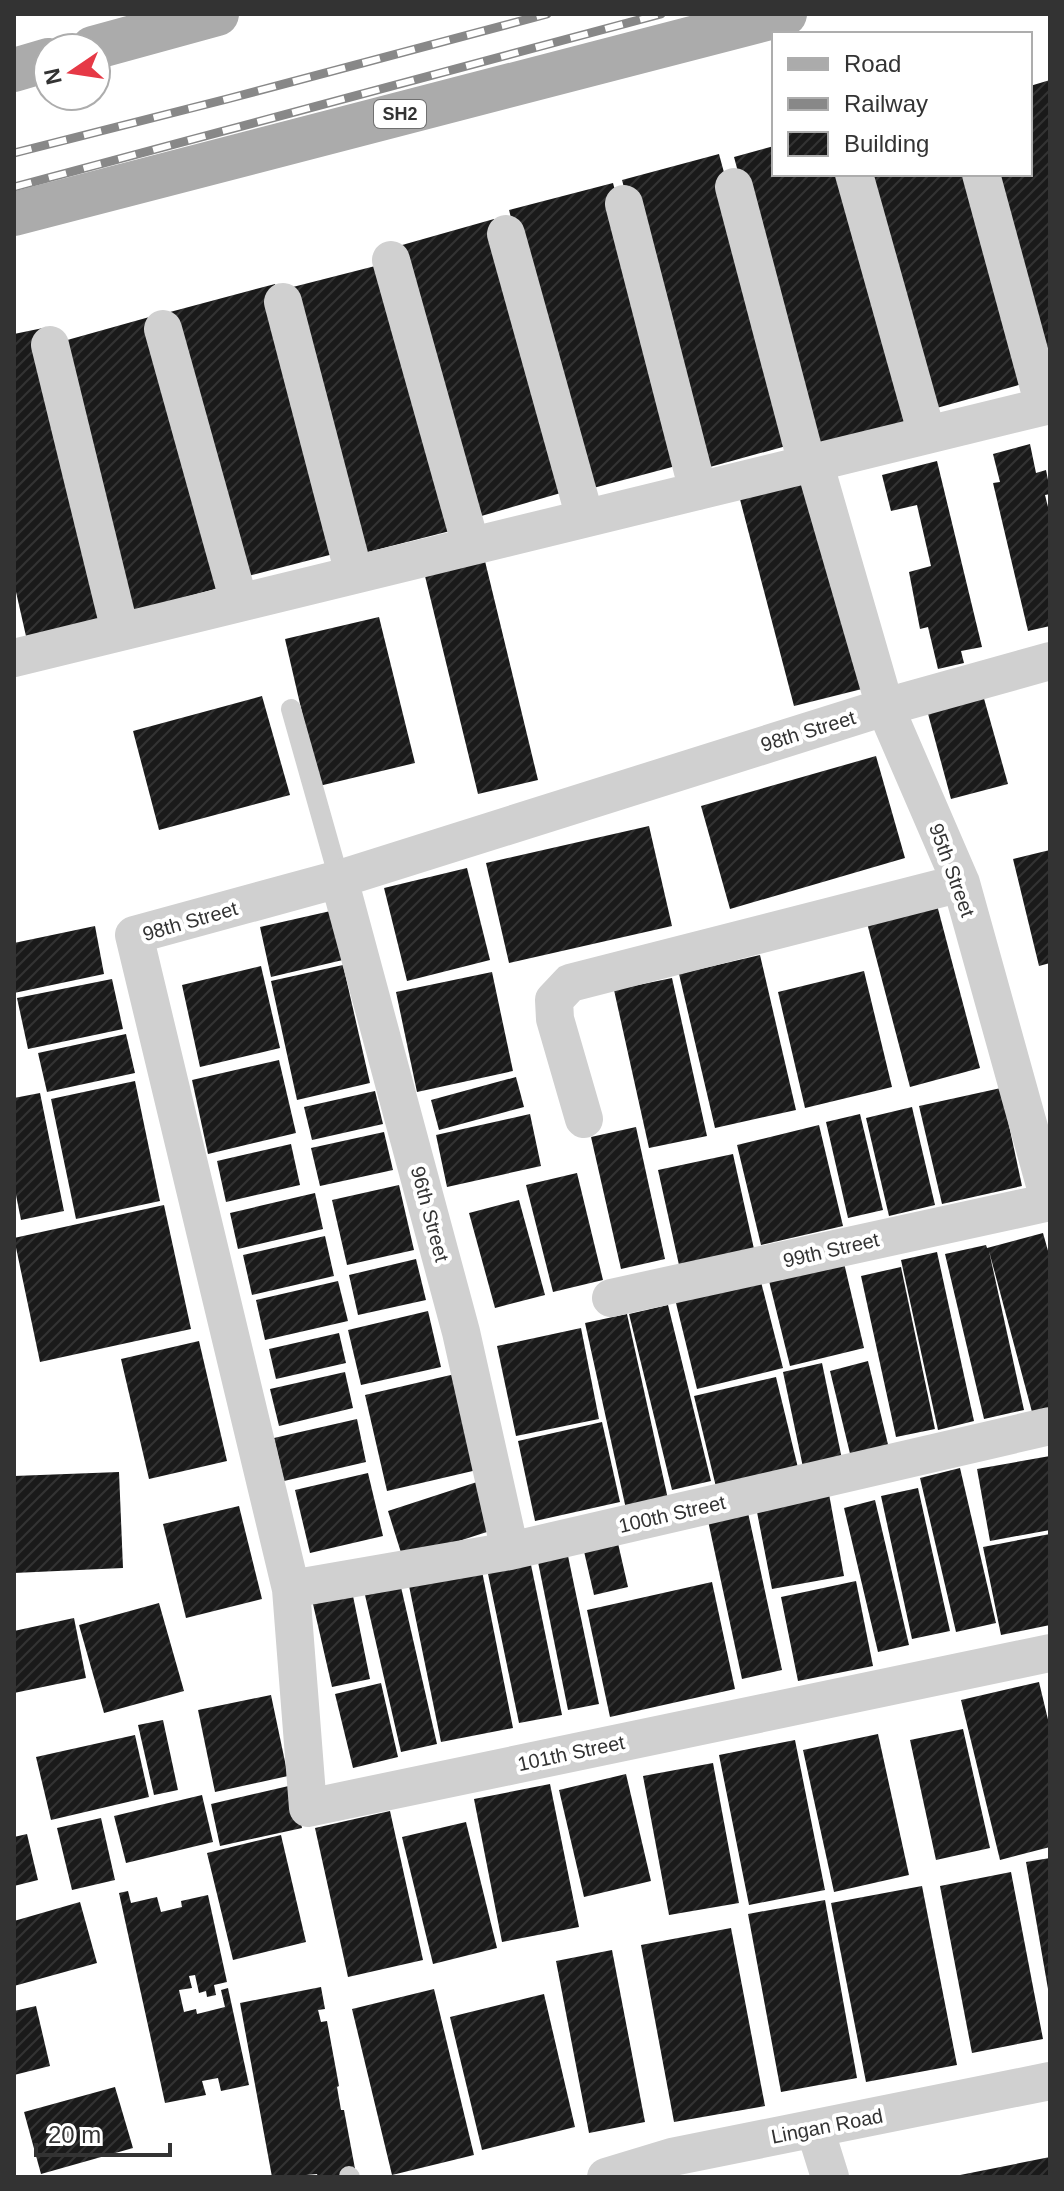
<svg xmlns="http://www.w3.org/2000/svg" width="1064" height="2191" font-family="Arial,sans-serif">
<defs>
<pattern id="building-hatch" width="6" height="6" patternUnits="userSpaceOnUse" patternTransform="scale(2)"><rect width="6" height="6" fill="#1a1a1a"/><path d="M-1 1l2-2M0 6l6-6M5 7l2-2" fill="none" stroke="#333"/></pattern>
</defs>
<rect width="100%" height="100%" fill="#fff"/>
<path fill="url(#building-hatch)" d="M1050 80V378L988 174H1030V86Z
M774 146V174H850L917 419 812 447 734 157Z
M719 154 797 443 699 470 622 180Z
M860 174H975L1033 381 926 411Z
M613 183 687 463 582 491 509 210Z
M494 219 571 490 471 519 395 247Z
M387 263 454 530 352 556 285 289Z
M275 284 345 551 240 578 170 312Z
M153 316 226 586 127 613 53 344Z
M43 328 110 627 28 645 14 583V334Z
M1030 444 1036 473 1046 470 1050 490V494L1045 495 1050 515V626L1028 631 993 483 1000 482 993 454Z
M937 461 982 647 961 651 964 663 938 669 928 627 920 629 909 572 931 566 917 505 891 511 882 475Z
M808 465 866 688 794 706 736 484Z
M484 557 538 780 478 794 424 572Z
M379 617 415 763 319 786 285 639Z
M983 695 1008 784 951 799 927 710Z
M262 696 290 795 159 830 133 731Z
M876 756 905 858 730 909 701 806Z
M649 826 672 926 509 963 486 863Z
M1050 850V963L1039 966 1013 859Z
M467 868 490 960 407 981 384 888Z
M937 905 980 1068 910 1087 867 923Z
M335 910 347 959 271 977 260 927Z
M95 926 104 974 14 993V943Z
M760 955 796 1110 715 1128 679 974Z
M343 965 370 1083 297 1100 271 981Z
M261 966 280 1048 200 1067 182 985Z
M864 971 892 1087 805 1108 778 992Z
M492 972 513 1071 417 1092 396 992Z
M672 978 707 1136 649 1148 614 990Z
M112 979 123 1029 28 1049 17 998Z
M126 1034 135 1073 47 1092 38 1053Z
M279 1060 296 1133 208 1154 192 1080Z
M516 1077 524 1107 439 1130 431 1100Z
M135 1081 160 1201 76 1219 51 1099Z
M1001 1088 1022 1186 942 1204 919 1106Z
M375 1091 383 1124 312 1140 304 1107Z
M40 1093 64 1211 21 1220 14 1185V1098Z
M912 1107 935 1205 889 1216 866 1118Z
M530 1114 541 1166 447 1187 436 1135Z
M860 1114 883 1210 848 1218 826 1122Z
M819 1125 843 1226 761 1245 737 1145Z
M636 1127 665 1259 621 1269 591 1137Z
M384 1132 393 1170 320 1186 311 1148Z
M291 1144 300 1185 226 1202 217 1161Z
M733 1154 754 1249 679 1265 658 1170Z
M577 1173 603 1280 553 1292 526 1185Z
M399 1185 414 1250 347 1265 332 1200Z
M315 1193 323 1229 238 1249 230 1213Z
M519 1200 545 1295 495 1308 469 1213Z
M164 1205 191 1329 40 1362 14 1238Z
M1043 1233 1050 1258V1408L1032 1412 989 1251 1024 1410 984 1419 945 1254 986 1245 987 1248Z
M325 1236 334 1276 252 1295 243 1255Z
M937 1252 974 1421 938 1430 901 1260Z
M416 1259 426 1300 358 1315 349 1275Z
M844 1263 864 1348 790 1366 769 1281Z
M901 1267 935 1429 896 1437 861 1276Z
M760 1278 783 1368 697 1389 675 1299Z
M338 1281 348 1321 265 1340 256 1300Z
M668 1305 711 1481 672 1490 629 1314Z
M428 1311 441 1367 361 1385 348 1330Z
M627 1314 668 1499 626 1509 585 1323Z
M581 1328 599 1419 516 1436 497 1346Z
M339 1333 346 1363 276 1379 269 1349Z
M199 1341 227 1461 149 1479 121 1359Z
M868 1361 891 1457 853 1466 830 1371Z
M822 1363 843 1464 804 1472 783 1372Z
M345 1372 353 1408 279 1426 270 1389Z
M455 1374 477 1470 387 1491 365 1395Z
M776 1377 799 1472 717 1491 694 1396Z
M357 1419 366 1462 284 1481 274 1438Z
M602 1422 620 1502 535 1521 518 1441Z
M1050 1456V1530L990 1541 977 1469Z
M960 1468 996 1623 956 1632 920 1478Z
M119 1472 123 1568 14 1573V1476Z
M368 1473 383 1536 310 1553 295 1490Z
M477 1482 493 1530 403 1559 388 1511Z
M918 1488 950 1631 912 1639 881 1496Z
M829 1494 844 1576 772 1589 756 1507Z
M875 1500 909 1645 878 1652 844 1508Z
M239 1506 262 1599 186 1618 163 1524Z
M747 1508 782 1670 742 1679 707 1516Z
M1050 1534V1625L1001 1635 983 1547Z
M617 1539 628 1587 594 1595 583 1547Z
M568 1556 599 1704 568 1710 538 1562Z
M530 1560 562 1715 519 1723 487 1569Z
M481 1566 513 1728 441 1742 408 1581Z
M856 1581 873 1666 798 1681 781 1597Z
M712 1582 735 1689 610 1717 587 1610Z
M401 1587 437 1744 401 1752 365 1595Z
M353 1596 370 1679 332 1687 313 1604Z
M159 1603 184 1691 104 1713 79 1625Z
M74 1618 86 1678 14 1693V1631Z
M1039 1682 1050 1728V1847L1000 1860 961 1700Z
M381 1683 398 1757 353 1768 335 1694Z
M271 1695 288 1776 215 1792 198 1710Z
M163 1720 178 1790 154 1795 138 1725Z
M963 1729 990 1848 936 1860 910 1740Z
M878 1734 909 1875 834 1892 803 1750Z
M135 1735 149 1797 51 1820 36 1757Z
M795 1740 825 1890 749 1905 719 1755Z
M713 1763 739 1903 669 1915 643 1776Z
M626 1774 651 1881 584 1897 559 1790Z
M550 1784 579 1927 502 1942 474 1799Z
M293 1785 302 1828 220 1846 211 1804Z
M202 1795 213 1842 126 1863 114 1816Z
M390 1811 423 1960 348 1977 315 1828Z
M101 1818 115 1880 72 1890 57 1828Z
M466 1822 497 1948 433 1964 402 1837Z
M27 1834 38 1880 14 1886V1837Z
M281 1835 306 1942 233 1960 207 1853Z
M1050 1858V1989H1048L1026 1862Z
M1011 1872 1043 2039 972 2053 940 1886Z
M922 1886 957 2065 866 2082 831 1903Z
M128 1891 131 1903 157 1897 161 1912 182 1907 181 1901 208 1895 227 1982 214 1985 216 1995 207 1997 206 1991 199 1993 195 1975 189 1976 192 1988 179 1990 184 2012 196 2009 197 2014 225 2007 221 1990 228 1988 249 2085 221 2091 218 2078 202 2081 206 2095 165 2103 119 1893Z
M825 1900 857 2078 781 2092 748 1914Z
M80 1902 97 1963 14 1986V1921Z
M731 1928 765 2106 674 2122 641 1945Z
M612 1950 645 2122 589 2133 556 1961Z
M321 1987 325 2009 318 2010 321 2022 327 2021 339 2086 337 2087 341 2110H344L356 2174 342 2177H318L317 2174 306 2175V2177H272L240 2003Z
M434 1989 474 2155 392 2175 352 2009Z
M544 1994 575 2127 482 2150 450 2017Z
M36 2006 50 2066 14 2075V2011Z
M115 2087 133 2148 41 2174 24 2112Z
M1050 2157V2177H955V2176Z"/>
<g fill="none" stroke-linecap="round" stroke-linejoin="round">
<path stroke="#d0d0d0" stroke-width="20" d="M291 709 339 879
M349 2176 350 2177"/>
<path stroke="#d0d0d0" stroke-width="38" d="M854 174 927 435
M981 174 1044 406
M734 187 807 464
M624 204 698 491
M506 234 585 518
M391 260 471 546
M283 302 354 574
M163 329 239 602
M50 345 120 631
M814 462 885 707 961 883 1050 1203
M14 658 1050 405
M1050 661 885 707 339 879 134 935 291 1589 308 1808 1050 1653
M339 879 461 1332 510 1551
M584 1119 555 1019 554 1000 570 983 961 883
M611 1298 1050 1202
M291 1589 510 1551 1050 1426
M815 2129 830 2177
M606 2177 672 2157 1050 2081"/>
<path stroke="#ababab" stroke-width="44" d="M93 48 217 14
M14 70 48 60
M14 214 785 14"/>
<g stroke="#888" stroke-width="9">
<path id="rail" d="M14 153 227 99 547 14
M14 187 661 14"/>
</g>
<use href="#rail" stroke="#fff" stroke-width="6" stroke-dasharray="18" stroke-linecap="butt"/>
</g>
<g text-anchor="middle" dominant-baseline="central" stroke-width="8" stroke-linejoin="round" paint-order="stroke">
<rect fill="#fff" stroke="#707070" stroke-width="2" x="374" y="100" width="52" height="28" rx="6"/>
<g font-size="18" font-weight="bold" fill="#333">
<text x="400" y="114">SH2</text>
</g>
<g font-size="20" fill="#333" stroke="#fff">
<text transform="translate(808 731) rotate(-17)">98th Street</text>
<text transform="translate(952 870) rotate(70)">95th Street</text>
<text transform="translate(190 921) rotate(-16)">98th Street</text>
<text transform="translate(430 1214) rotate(75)">96th Street</text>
<text transform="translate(831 1250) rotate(-13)">99th Street</text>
<text transform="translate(672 1514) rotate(-13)">100th Street</text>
<text transform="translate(571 1753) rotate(-12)">101th Street</text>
<text transform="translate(827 2126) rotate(-11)">Lingan Road</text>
</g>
</g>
<rect width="1064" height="2191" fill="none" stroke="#333333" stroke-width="32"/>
<rect x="772" y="32" width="260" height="144" fill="#ffffff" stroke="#adadad" stroke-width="2"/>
<rect x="788" y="58" width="40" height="12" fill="#ababab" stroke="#adadad" stroke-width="2"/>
<text x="844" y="72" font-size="24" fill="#333333">Road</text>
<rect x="788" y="98" width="40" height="12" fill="#888888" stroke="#adadad" stroke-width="2"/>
<text x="844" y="112" font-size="24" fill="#333333">Railway</text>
<rect x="788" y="132" width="40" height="24" fill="url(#building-hatch)" stroke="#adadad" stroke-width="2"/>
<text x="844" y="152" font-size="24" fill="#333333">Building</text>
<g transform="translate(72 72) rotate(257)"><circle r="38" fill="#ffffff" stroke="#adadad" stroke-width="2"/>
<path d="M0-6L14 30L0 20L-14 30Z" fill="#e63946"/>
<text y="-12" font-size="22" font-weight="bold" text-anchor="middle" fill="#333333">N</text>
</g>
<path d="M36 2143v12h134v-12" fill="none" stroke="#333333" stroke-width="4"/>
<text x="48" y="2143" font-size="24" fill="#333333" stroke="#ffffff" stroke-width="6" paint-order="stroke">20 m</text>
</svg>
